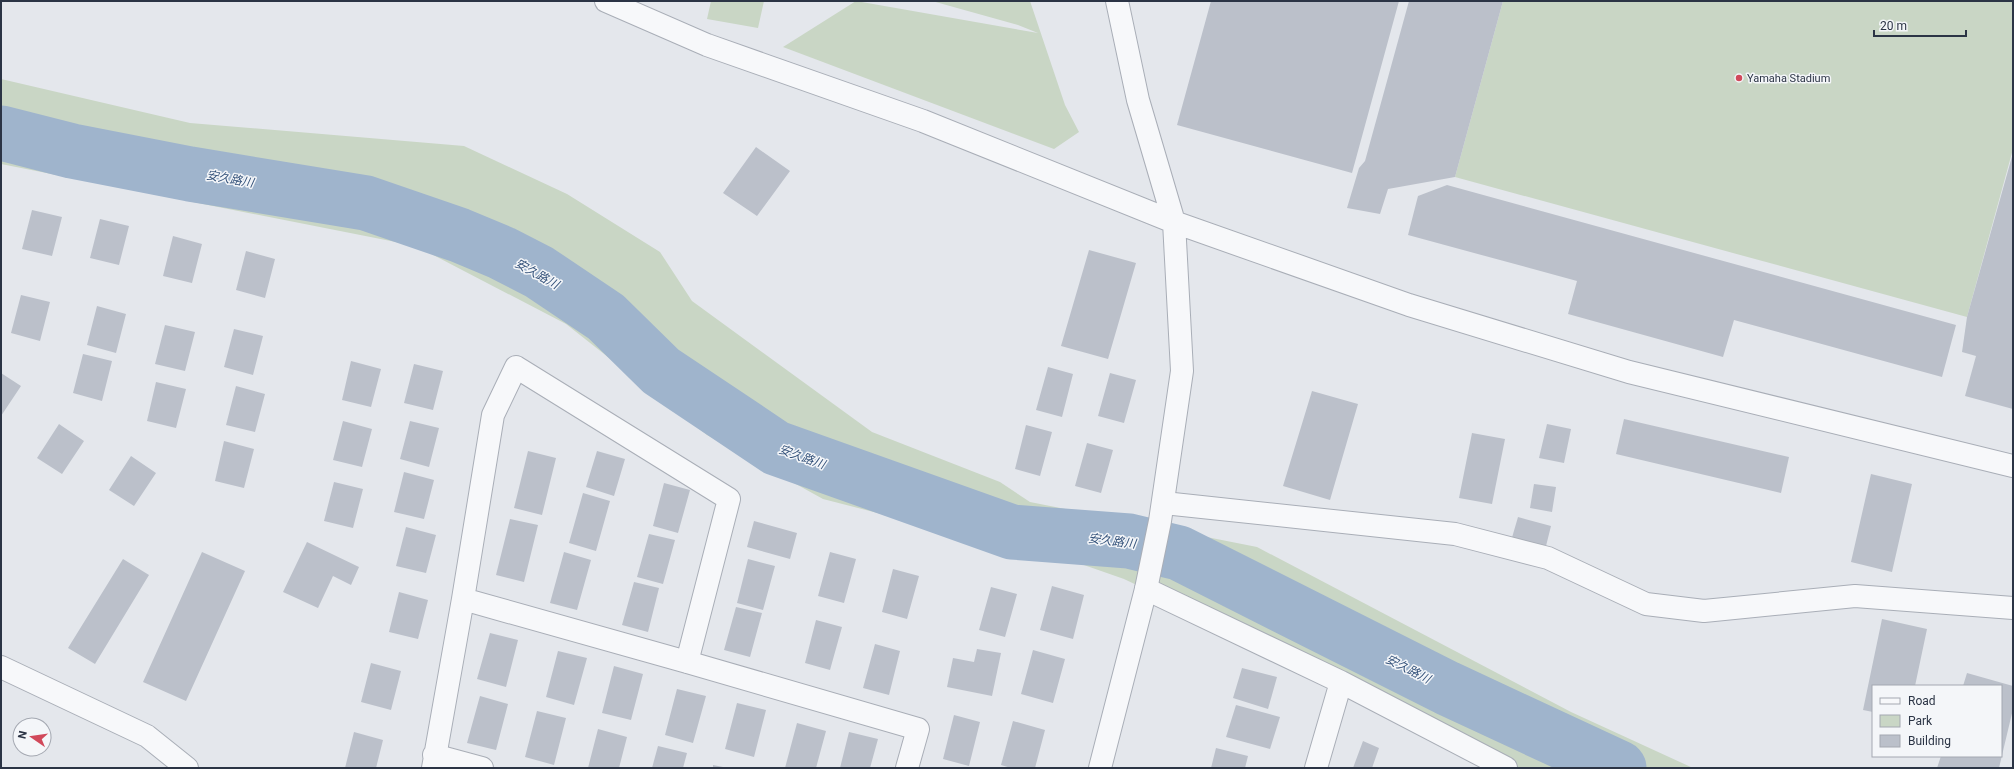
<svg xmlns="http://www.w3.org/2000/svg" width="2014" height="769" font-family="Roboto,'Noto Sans JP',sans-serif">
<rect width="100%" height="100%" fill="#e4e7ec"/>
<path fill="#c9d6c5" d="M711 1H764L758 28 707 19Z
M856 1 1038 33 1018 25 932 1H1030L1065 105 1079 132 1054 149 783 47Z
M1503 1H2013V149L1967 317 1455 177Z
M1 79 190 123 464 146 567 194 660 252 692 301 872 432 1000 482 1030 502 1257 547 1571 712 1693 768H1506L1248 638 1124 579 995 534 936 528 823 499 707 435 566 324 416 246 1 164Z"/>
<g fill="none" stroke-linecap="round" stroke-linejoin="round">
<path stroke="#9fb4cc" stroke-width="55" d="M1 133 72 151 190 174 366 203 459 235 502 253 539 272 606 317 661 371 776 448 1012 532 1129 541 1179 553 1447 688 1619 768"/>
</g>
<path fill="#bbc0ca" d="M1211 1H1399L1352 173 1177 125Z
M1409 1H1503L1455 177 1388 189 1380 214 1347 208 1359 168 1365 161Z
M756 147 790 171 757 216 723 193Z
M2013 153V409L1965 396 1976 356 1962 352 1967 317Z
M1447 185 1956 325 1942 377 1734 320 1723 357 1568 314 1577 281 1408 235 1418 196Z
M32 210 62 217 52 256 22 249Z
M100 219 129 226 119 265 90 258Z
M173 236 202 244 192 283 163 276Z
M1089 250 1136 263 1108 359 1061 346Z
M246 251 275 259 265 298 236 290Z
M21 295 50 302 40 341 11 333Z
M97 306 126 314 116 353 87 345Z
M165 325 195 332 185 371 155 364Z
M234 329 263 336 253 375 224 367Z
M83 354 112 361 102 401 73 393Z
M351 361 381 369 371 407 342 400Z
M414 364 443 371 433 410 404 403Z
M1048 367 1073 374 1062 417 1036 410Z
M1 373 21 386 1 416Z
M1110 373 1136 380 1124 423 1098 416Z
M156 382 186 389 176 428 147 421Z
M236 386 265 394 255 432 226 425Z
M1312 391 1358 404 1330 500 1283 486Z
M1624 419 1789 457 1781 493 1616 454Z
M343 421 372 429 362 467 333 460Z
M410 421 439 428 429 467 400 459Z
M59 424 84 441 62 474 37 458Z
M1547 424 1571 429 1564 463 1539 458Z
M1026 425 1052 432 1040 476 1015 469Z
M1472 433 1505 439 1492 504 1459 498Z
M224 441 254 449 244 488 215 481Z
M1087 443 1113 450 1101 493 1075 486Z
M528 451 556 458 542 515 514 508Z
M597 451 625 459 614 496 586 487Z
M131 456 156 473 134 506 109 490Z
M404 472 434 480 424 519 394 512Z
M1871 474 1912 484 1892 572 1851 562Z
M334 482 363 489 353 528 324 521Z
M664 483 690 490 678 533 653 526Z
M1534 484 1556 487 1552 512 1530 508Z
M583 493 610 501 596 551 569 543Z
M1518 517 1551 526 1545 550 1511 541Z
M510 519 538 525 524 582 496 575Z
M754 521 797 533 790 559 747 547Z
M406 527 436 535 426 573 396 566Z
M649 534 675 540 663 584 637 577Z
M307 542 359 567 351 585 333 576 318 608 283 592Z
M202 552 245 571 186 701 143 682Z
M564 552 591 560 577 610 550 603Z
M830 552 856 559 844 603 818 596Z
M123 559 149 575 95 664 68 648Z
M748 559 775 566 763 610 737 603Z
M893 569 919 576 907 619 882 612Z
M634 582 659 588 648 632 622 625Z
M1052 586 1084 595 1073 639 1040 630Z
M991 587 1017 594 1005 637 979 630Z
M399 592 428 600 418 639 389 632Z
M736 607 762 613 750 657 724 650Z
M1882 619 1927 629 1915 686H1873V712L1863 710Z
M816 620 842 627 830 670 805 663Z
M490 633 518 640 506 687 477 679Z
M875 644 900 651 889 695 863 688Z
M977 649 1001 653 992 696 947 687 953 658 974 662Z
M1033 650 1065 659 1053 703 1021 694Z
M558 651 587 658 574 705 546 697Z
M371 663 401 671 391 710 361 702Z
M614 666 643 674 631 720 602 713Z
M1242 668 1277 677 1268 709 1233 698Z
M1967 673 2013 686V709L1999 768H1937L1941 756H2001V686H1963Z
M677 689 706 696 693 743 665 735Z
M480 696 508 704 496 750 467 743Z
M737 703 766 710 754 757 725 749Z
M1236 705 1280 717 1270 749 1226 737Z
M537 711 566 718 554 765 525 757Z
M954 715 980 722 969 766 943 759Z
M1013 721 1045 730 1035 768H1011L1001 765Z
M797 723 826 731 816 768H785Z
M598 729 627 737 619 768H588Z
M354 732 383 740 376 768H345Z
M849 732 878 739 870 768H840Z
M1363 741 1379 748 1372 768H1353Z
M658 746 687 753 683 768H652Z
M1216 748 1248 756 1245 768H1211Z
M713 765 723 767V768H713Z"/>
<g fill="none" stroke-linecap="round" stroke-linejoin="round">
<g stroke="#a9aeb7" stroke-width="24">
<path id="minor" d="M1164 503 1455 534 1548 558 1646 604 1704 611 1855 596 2013 608
M1146 589 1341 682 1506 768
M463 599 687 662 918 729 907 768
M434 755 482 768
M433 768 463 599 493 415 516 367 729 499 687 662
M1316 768 1341 682"/>
</g>
<g stroke="#a9aeb7" stroke-width="24">
<path id="tertiary" d="M606 1 707 45 923 121 1174 222 1409 305 1629 372 2013 466
M1 667 147 736 187 768
M1100 768 1146 589 1160 521 1182 371 1174 222 1138 100 1117 1"/>
</g>
<use href="#minor" stroke="#f7f8fa" stroke-width="22"/>
<use href="#tertiary" stroke="#f7f8fa" stroke-width="22"/>
</g>
<circle fill="#d1495b" stroke="#f4f6f9" stroke-width="1.5" cx="1739" cy="78" r="4"/>
<g text-anchor="middle" dominant-baseline="central" stroke-width="3" stroke-linejoin="round" paint-order="stroke">
<g font-size="11" fill="#2b3445" stroke="#f4f6f9" text-anchor="start">
<text x="1747" y="78">Yamaha Stadium</text>
</g>
<g font-size="12" font-style="italic" fill="#34527a" stroke="#f4f6f9">
<text transform="translate(230 179) rotate(10)">安久路川</text>
<text transform="translate(537 274) rotate(29)">安久路川</text>
<text transform="translate(802 457) rotate(20)">安久路川</text>
<text transform="translate(1112 541) rotate(7)">安久路川</text>
<text transform="translate(1408 669) rotate(27)">安久路川</text>
</g>
</g>
<rect width="2014" height="769" fill="none" stroke="#2b3445" stroke-width="4"/>
<rect x="1872" y="685" width="130" height="72" fill="#f4f6f9" stroke="#a4a8b1"/>
<rect x="1880" y="698" width="20" height="6" fill="#f7f8fa" stroke="#a4a8b1"/>
<text x="1908" y="705" font-size="12" fill="#2b3445">Road</text>
<rect x="1880" y="715" width="20" height="12" fill="#c9d6c5" stroke="#a4a8b1"/>
<text x="1908" y="725" font-size="12" fill="#2b3445">Park</text>
<rect x="1880" y="735" width="20" height="12" fill="#bbc0ca" stroke="#a4a8b1"/>
<text x="1908" y="745" font-size="12" fill="#2b3445">Building</text>
<g transform="translate(32 737) rotate(283)"><circle r="19" fill="#f4f6f9" stroke="#a4a8b1"/>
<path d="M0-3L7 15L0 10L-7 15Z" fill="#d1495b"/>
<text y="-6" font-size="11" font-weight="bold" text-anchor="middle" fill="#2b3445">N</text>
</g>
<path d="M1874 30v6h92v-6" fill="none" stroke="#2b3445" stroke-width="2"/>
<text x="1880" y="30" font-size="12" fill="#2b3445" stroke="#f4f6f9" stroke-width="3" paint-order="stroke">20 m</text>
</svg>
